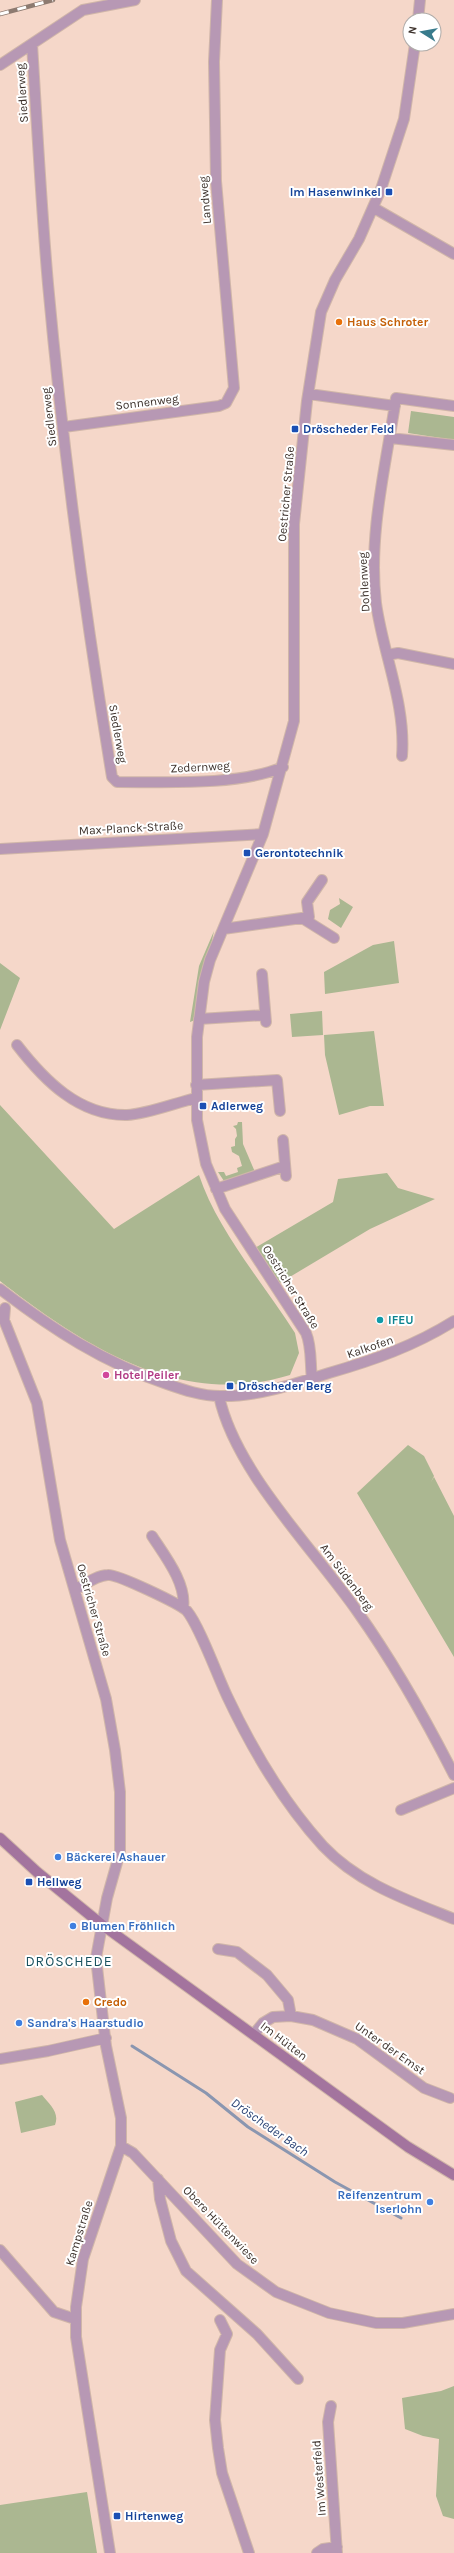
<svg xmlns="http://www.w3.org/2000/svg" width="454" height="2553" font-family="Karla,sans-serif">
<rect width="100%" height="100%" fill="#f5d7c9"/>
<path fill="#abb791" d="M411 411 454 417V440L408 433Z
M339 898 353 907 341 928 328 919 330 910 340 904Z
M214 931 195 1020 190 1022 199 966Z
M394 941 399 983 325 994 324 972 373 945Z
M0 963 20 978 0 1030Z
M322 1011 323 1035 292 1037 290 1014Z
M374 1031 384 1106H370L339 1115 325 1055 324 1035Z
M0 1105 114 1229 199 1175C217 1230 264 1284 295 1333L299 1353 290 1375C180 1409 84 1346 0 1281Z
M238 1122H242L243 1144 255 1172 224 1181 218 1172H224L226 1176 238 1172 237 1168 242 1166 239 1156 232 1152 231 1147 235 1146V1139L237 1136 236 1129 233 1126 237 1125Z
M387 1173 398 1188 435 1199 370 1229 278 1284 253 1249 333 1202 338 1179Z
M408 1445 424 1456 434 1476 431 1482 434 1477 454 1516V1657L357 1493Z
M42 2095C49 2104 60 2112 55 2125L21 2133 15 2102Z
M454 2386V2519L443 2516 436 2496 439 2439 423 2436 405 2429 402 2398 441 2391Z
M87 2492 97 2553H0V2505Z"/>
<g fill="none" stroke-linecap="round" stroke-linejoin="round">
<path stroke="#8a96b0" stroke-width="3" d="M132 2046 206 2093 248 2127 335 2182 401 2218"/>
<g stroke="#d0b6a9" stroke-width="12">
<path id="street" d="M418 20 420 0
M32 44C37 124 41 204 48 284 63 450 85 614 112 777L117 782C167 782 238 786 283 767
M0 65 83 10 135 0
M374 208 454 254
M309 394 395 406
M64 427 219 406 226 403 234 388 216 181 214 62 217 0
M390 438 454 445
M387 655 398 653 454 664
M402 756C406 704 383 654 376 603 368 535 386 465 396 398L454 406
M0 849 263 834
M302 918 334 938
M223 929 309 917 307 902 322 880
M262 974 266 1022
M199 1019 265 1015
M17 1045C44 1080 79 1116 127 1115 147 1114 175 1103 196 1098
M196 1085 277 1080 280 1111
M283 1140 286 1176
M216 1189 285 1166
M0 1289C52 1329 104 1363 167 1384 184 1390 202 1396 220 1396 257 1397 294 1384 329 1373 374 1360 414 1346 454 1321
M5 1308 4 1320 37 1403 60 1540 106 1699 115 1750 120 1792V1852L107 1898 96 1958 106 2046 121 2118V2146L83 2259 76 2307V2337L110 2553
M312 1379C310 1363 312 1347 306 1333L225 1209 206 1164 197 1120V1037L204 982 210 960 263 834 294 721V524L307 401 321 312 335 280 359 239 381 189 404 119 415 44
M219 1396C235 1471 313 1548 357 1611 394 1663 425 1718 454 1775
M152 1536C165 1556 187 1584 183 1608
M75 1590C84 1585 97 1575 108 1575 117 1574 180 1604 187 1611 200 1627 217 1675 227 1696 252 1749 284 1803 323 1846 359 1884 407 1900 454 1919
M401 1810 454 1788
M218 1949 237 1952 267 1975 288 2000 291 2016
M254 2034 263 2023 273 2017 291 2016 313 2020 357 2039 424 2088 450 2098
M0 2059 48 2051 106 2038
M121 2146 133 2153 237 2264 276 2292 329 2313 376 2323H403L454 2314
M158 2179 160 2199 171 2241 186 2271 257 2334 298 2379
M0 2250 54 2312 75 2319
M220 2320 227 2334 220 2350 215 2420 218 2448 222 2473 249 2553
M331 2406 328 2422 337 2553
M317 2553 323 2549 337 2547"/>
</g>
<g stroke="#d0b6a9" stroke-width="12">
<path id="secondary" d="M0 1838 37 1872 101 1924 408 2147 454 2175"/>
</g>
<use href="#street" stroke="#b798b4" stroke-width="10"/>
<use href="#secondary" stroke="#a3749e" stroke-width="10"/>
<g stroke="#8d7a70" stroke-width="4.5">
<path id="rail" d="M0 14 53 0"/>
</g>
<use href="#rail" stroke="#fff" stroke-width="3" stroke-dasharray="9" stroke-linecap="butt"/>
</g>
<g fill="#1a4fb4" stroke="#fff" stroke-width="1.5">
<rect x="385" y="188" width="8" height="8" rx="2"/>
<rect x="291" y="425" width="8" height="8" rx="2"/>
<rect x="243" y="849" width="8" height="8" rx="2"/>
<rect x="199" y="1102" width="8" height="8" rx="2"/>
<rect x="226" y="1382" width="8" height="8" rx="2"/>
<rect x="25" y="1878" width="8" height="8" rx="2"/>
<rect x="113" y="2512" width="8" height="8" rx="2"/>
</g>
<g fill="#e8710a" stroke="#fff" stroke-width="1.5">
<circle cx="339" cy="322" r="4"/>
<circle cx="86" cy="2002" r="4"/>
</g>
<circle fill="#0f9aa8" stroke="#fff" stroke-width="1.5" cx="380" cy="1320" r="4"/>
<circle fill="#d1479c" stroke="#fff" stroke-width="1.5" cx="106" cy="1375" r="4"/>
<g fill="#3f7fe0" stroke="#fff" stroke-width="1.5">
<circle cx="58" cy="1857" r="4"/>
<circle cx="73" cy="1926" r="4"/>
<circle cx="19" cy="2023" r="4"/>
<circle cx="430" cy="2202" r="4"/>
</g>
<g text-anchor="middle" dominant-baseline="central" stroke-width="4" stroke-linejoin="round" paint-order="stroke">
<g font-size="12" fill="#3c312b" stroke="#fff">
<text transform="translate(22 93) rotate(-94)">Siedlerweg</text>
<text transform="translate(205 200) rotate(-95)">Landweg</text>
<text transform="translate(147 402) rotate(-7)">Sonnenweg</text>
<text transform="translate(49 417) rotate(-97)">Siedlerweg</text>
<text transform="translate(286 494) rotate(-85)">Oestricher Straße</text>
<text transform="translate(364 582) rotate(-93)">Dohlenweg</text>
<text transform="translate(118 734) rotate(80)">Siedlerweg</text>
<text transform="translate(200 767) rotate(-3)">Zedernweg</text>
<text transform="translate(131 828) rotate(-3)">Max-Planck-Straße</text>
<text transform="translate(291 1287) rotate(58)">Oestricher Straße</text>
<text transform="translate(370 1347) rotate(-19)">Kalkofen</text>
<text transform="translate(347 1577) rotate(53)">Am Südenberg</text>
<text transform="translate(94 1610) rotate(74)">Oestricher Straße</text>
<text transform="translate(284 2041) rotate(37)">Im Hütten</text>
<text transform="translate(390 2048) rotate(35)">Unter der Emst</text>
<text transform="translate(221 2225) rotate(46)">Obere Hüttenwiese</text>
<text transform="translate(79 2233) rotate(-73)">Kampstraße</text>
<text transform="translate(319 2478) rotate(-94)">Im Westerfeld</text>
</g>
<g font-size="12" font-weight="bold" fill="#164399" stroke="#fff" text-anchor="start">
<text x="381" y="192" text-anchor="end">Im Hasenwinkel</text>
<text x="303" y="429">Dröscheder Feld</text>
<text x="255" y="853">Gerontotechnik</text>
<text x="211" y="1106">Adlerweg</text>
<text x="238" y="1386">Dröscheder Berg</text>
<text x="37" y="1882">Hellweg</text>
<text x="125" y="2516">Hirtenweg</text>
</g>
<g font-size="12" font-weight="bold" fill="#c56008" stroke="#fff" text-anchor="start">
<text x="347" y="322">Haus Schroter</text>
<text x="94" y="2002">Credo</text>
</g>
<g font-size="12" font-weight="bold" fill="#0d838f" stroke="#fff" text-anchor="start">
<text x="388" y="1320">IFEU</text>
</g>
<g font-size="12" font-weight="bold" fill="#b23c85" stroke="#fff" text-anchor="start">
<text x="114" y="1375">Hotel Peiler</text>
</g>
<g font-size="12" font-weight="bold" fill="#366cbe" stroke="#fff" text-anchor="start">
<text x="66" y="1857">Bäckerei Ashauer</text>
<text x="81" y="1926">Blumen Fröhlich</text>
<text x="27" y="2023">Sandra's Haarstudio</text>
<text x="422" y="2195" text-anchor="end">Reifenzentrum<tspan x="422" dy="14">Iserlohn</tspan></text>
</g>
<g font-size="13" font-style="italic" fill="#2a4375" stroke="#fff">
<text transform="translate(270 2127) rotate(35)">Dröscheder Bach</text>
</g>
<g font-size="14" letter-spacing="1" fill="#1b525f" stroke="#fff">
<text x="69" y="1961">DRÖSCHEDE</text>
</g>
</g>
<g transform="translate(422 32) rotate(281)"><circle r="19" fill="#ffffff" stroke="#b1adaa"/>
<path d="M0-3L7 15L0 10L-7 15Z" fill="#387b8c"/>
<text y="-6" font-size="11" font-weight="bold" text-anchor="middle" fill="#3c312b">N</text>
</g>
</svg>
